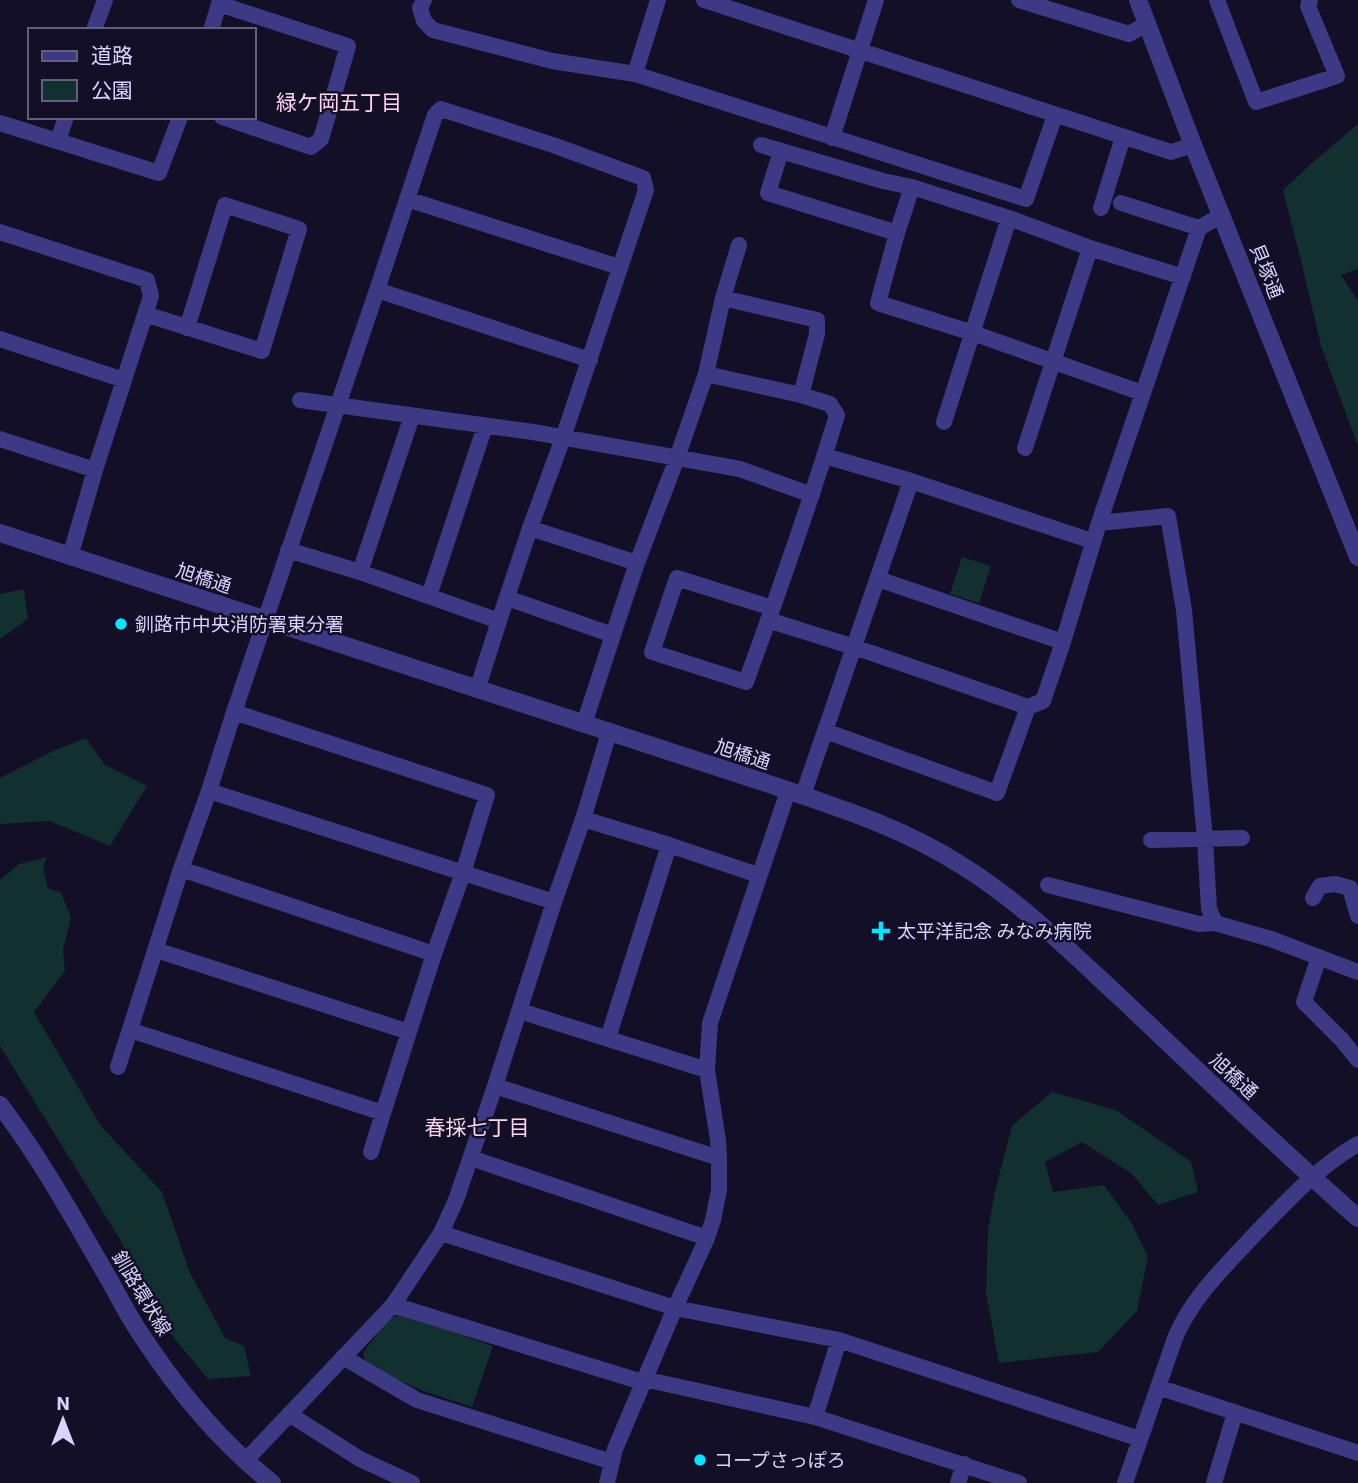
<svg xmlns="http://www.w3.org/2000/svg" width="1358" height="1483" font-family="'IBM Plex Sans','Noto Sans JP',sans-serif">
<rect width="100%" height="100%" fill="#130f26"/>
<path fill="#12302f" d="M1358 124V269L1341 275 1358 301V446L1321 346 1302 264 1283 190 1313 162Z
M962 557 991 566 979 603 950 594Z
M24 589 28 619 0 639V594Z
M86 738 105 765 147 786 110 846 50 821 0 824V778L53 751Z
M47 857 43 868 48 888 61 893 71 917 63 950 65 971 34 1012 101 1126 162 1192 190 1273 225 1338 244 1346 251 1376 208 1379 160 1321 121 1241 0 1046V880L19 864Z
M1052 1092 1116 1110 1191 1162 1198 1192 1158 1205 1131 1173 1082 1142 1045 1162 1053 1192 1104 1185 1132 1224 1148 1257 1137 1311 1098 1352 999 1363 986 1293 988 1230 995 1191 1012 1126Z
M402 1314 493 1346 472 1407 423 1391 366 1365 363 1353 389 1318Z"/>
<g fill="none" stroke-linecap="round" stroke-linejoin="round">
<path stroke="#3d3a85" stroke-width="16" d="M424 0 420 8 424 21 433 30 552 61 635 74 1026 199 1055 115
M704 0 1171 152 1193 145
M1019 0 1129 34 1147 24
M1217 0 1256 102 1337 76 1308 6 1310 0
M94 30 105 0
M211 30 219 4 348 46 321 139 311 147 222 117
M635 74 658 0
M0 123 159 173 180 117
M832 138 876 0
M58 141 66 117
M761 145 883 181 912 187 1009 218 1090 248 1183 277
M781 151 768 193 897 233
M912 187 897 233 878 303 973 333 1142 393
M407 199 619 267
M1121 203 1199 228
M1101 208 1123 137
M0 232 147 280 151 296 95 470 70 557
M377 290 590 360
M723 298 817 320V334L801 395
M145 314 262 351 299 229 225 205 187 328
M0 339 124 380
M706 374 801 395 830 404 837 415C810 505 778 594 746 682L652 652 677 578 772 608
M300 400 533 432 740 469 812 495
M944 422 1009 218
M0 439 95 470
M1025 448 1090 248
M825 456 911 481 1092 541
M1099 523 1168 516 1184 610 1205 840 1209 909 1215 923
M530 528 637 563
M288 550 360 572
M878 579 1063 642
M429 596 485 426
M507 598 613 635 637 563 677 458 706 374 723 298 739 245
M768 620 854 647 1028 707
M477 690 499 621
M584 724 613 635
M825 731 997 793 1028 707 1043 701 1063 642 1099 523 1199 228 1222 215
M209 791 554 902
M803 795 911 481
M583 819 669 845 758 875
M1151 840 1242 838
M181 869 434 954
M1048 885 1199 924 1215 923 1271 939 1358 972
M1313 898 1320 886 1335 884 1350 888 1358 916
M156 950 409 1032
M1319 957 1304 1002 1342 1040 1358 1060
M520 1011 707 1070
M130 1030 383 1113 434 954 463 873 487 795 234 712
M608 1038 669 845
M118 1067 181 869 209 791 234 712 377 290 435 115 441 109 553 145 643 178 646 190 563 438 530 528 499 621 360 572 412 416
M495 1086 719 1158
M371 1152 383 1113
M471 1158 707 1238
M441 1233 675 1308 839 1340 1140 1439
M393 1305 642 1382
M343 1357 417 1400 612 1462
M644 1379 815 1417 1019 1483
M1158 1387 1358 1453
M289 1414 360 1459 412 1483
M815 1417 839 1340
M245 1461 393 1305 441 1233 456 1200 495 1086 554 902 583 819 609 733
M607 1483 615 1449 675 1308 707 1238 713 1220 719 1190V1158L718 1140 707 1070 710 1023 788 791
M958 1483 964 1464
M1125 1483 1175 1338C1192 1297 1227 1264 1257 1232 1288 1200 1319 1166 1358 1144
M1214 1483 1235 1413"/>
<path stroke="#3d3a85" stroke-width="18" d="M1138 0 1193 145 1358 557
M0 533 766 783C833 806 900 826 961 865 1021 902 1072 953 1124 1001 1201 1074 1278 1148 1358 1218
M0 1105C42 1160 75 1221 110 1281 120 1299 130 1319 142 1336 178 1391 221 1443 272 1483"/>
</g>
<g fill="#00e5ff" stroke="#130f26" stroke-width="2.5">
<circle cx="121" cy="624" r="7"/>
<path d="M877.5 920.5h7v7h7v7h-7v7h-7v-7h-7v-7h7z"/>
<circle cx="700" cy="1460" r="7"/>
</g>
<g text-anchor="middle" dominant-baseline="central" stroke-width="5" stroke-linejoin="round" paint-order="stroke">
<g font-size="19" fill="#d9d4ff" stroke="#130f26">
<text transform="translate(1267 271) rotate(68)">貝塚通</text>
<text transform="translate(204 578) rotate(18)">旭橋通</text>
<text transform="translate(743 754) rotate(18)">旭橋通</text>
<text transform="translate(1234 1076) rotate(43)">旭橋通</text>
<text transform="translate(142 1293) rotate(59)">釧路環状線</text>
</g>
<g font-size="19" fill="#d9d4ff" stroke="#130f26" text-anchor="start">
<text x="135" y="624">釧路市中央消防署東分署</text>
<text x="897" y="931">太平洋記念 みなみ病院</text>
<text x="714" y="1460">コープさっぽろ</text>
</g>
<g font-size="21" fill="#ffd6f0" stroke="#130f26">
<text x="339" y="102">緑ケ岡五丁目</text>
<text x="477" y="1127">春採七丁目</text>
</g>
</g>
<rect x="28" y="28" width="228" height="91" fill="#130f26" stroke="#625e7d" stroke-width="2"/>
<rect x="42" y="51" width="35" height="10" fill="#3d3a85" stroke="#625e7d" stroke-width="2"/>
<text x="91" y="63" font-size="21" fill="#d9d4ff">道路</text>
<rect x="42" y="80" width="35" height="21" fill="#12302f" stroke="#625e7d" stroke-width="2"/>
<text x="91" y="98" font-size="21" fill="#d9d4ff">公園</text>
<g transform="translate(63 1420)" stroke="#130f26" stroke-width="5" paint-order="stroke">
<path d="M0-5L12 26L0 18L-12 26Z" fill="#d9d4ff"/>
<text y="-10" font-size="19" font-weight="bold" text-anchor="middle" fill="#d9d4ff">N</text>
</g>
</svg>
